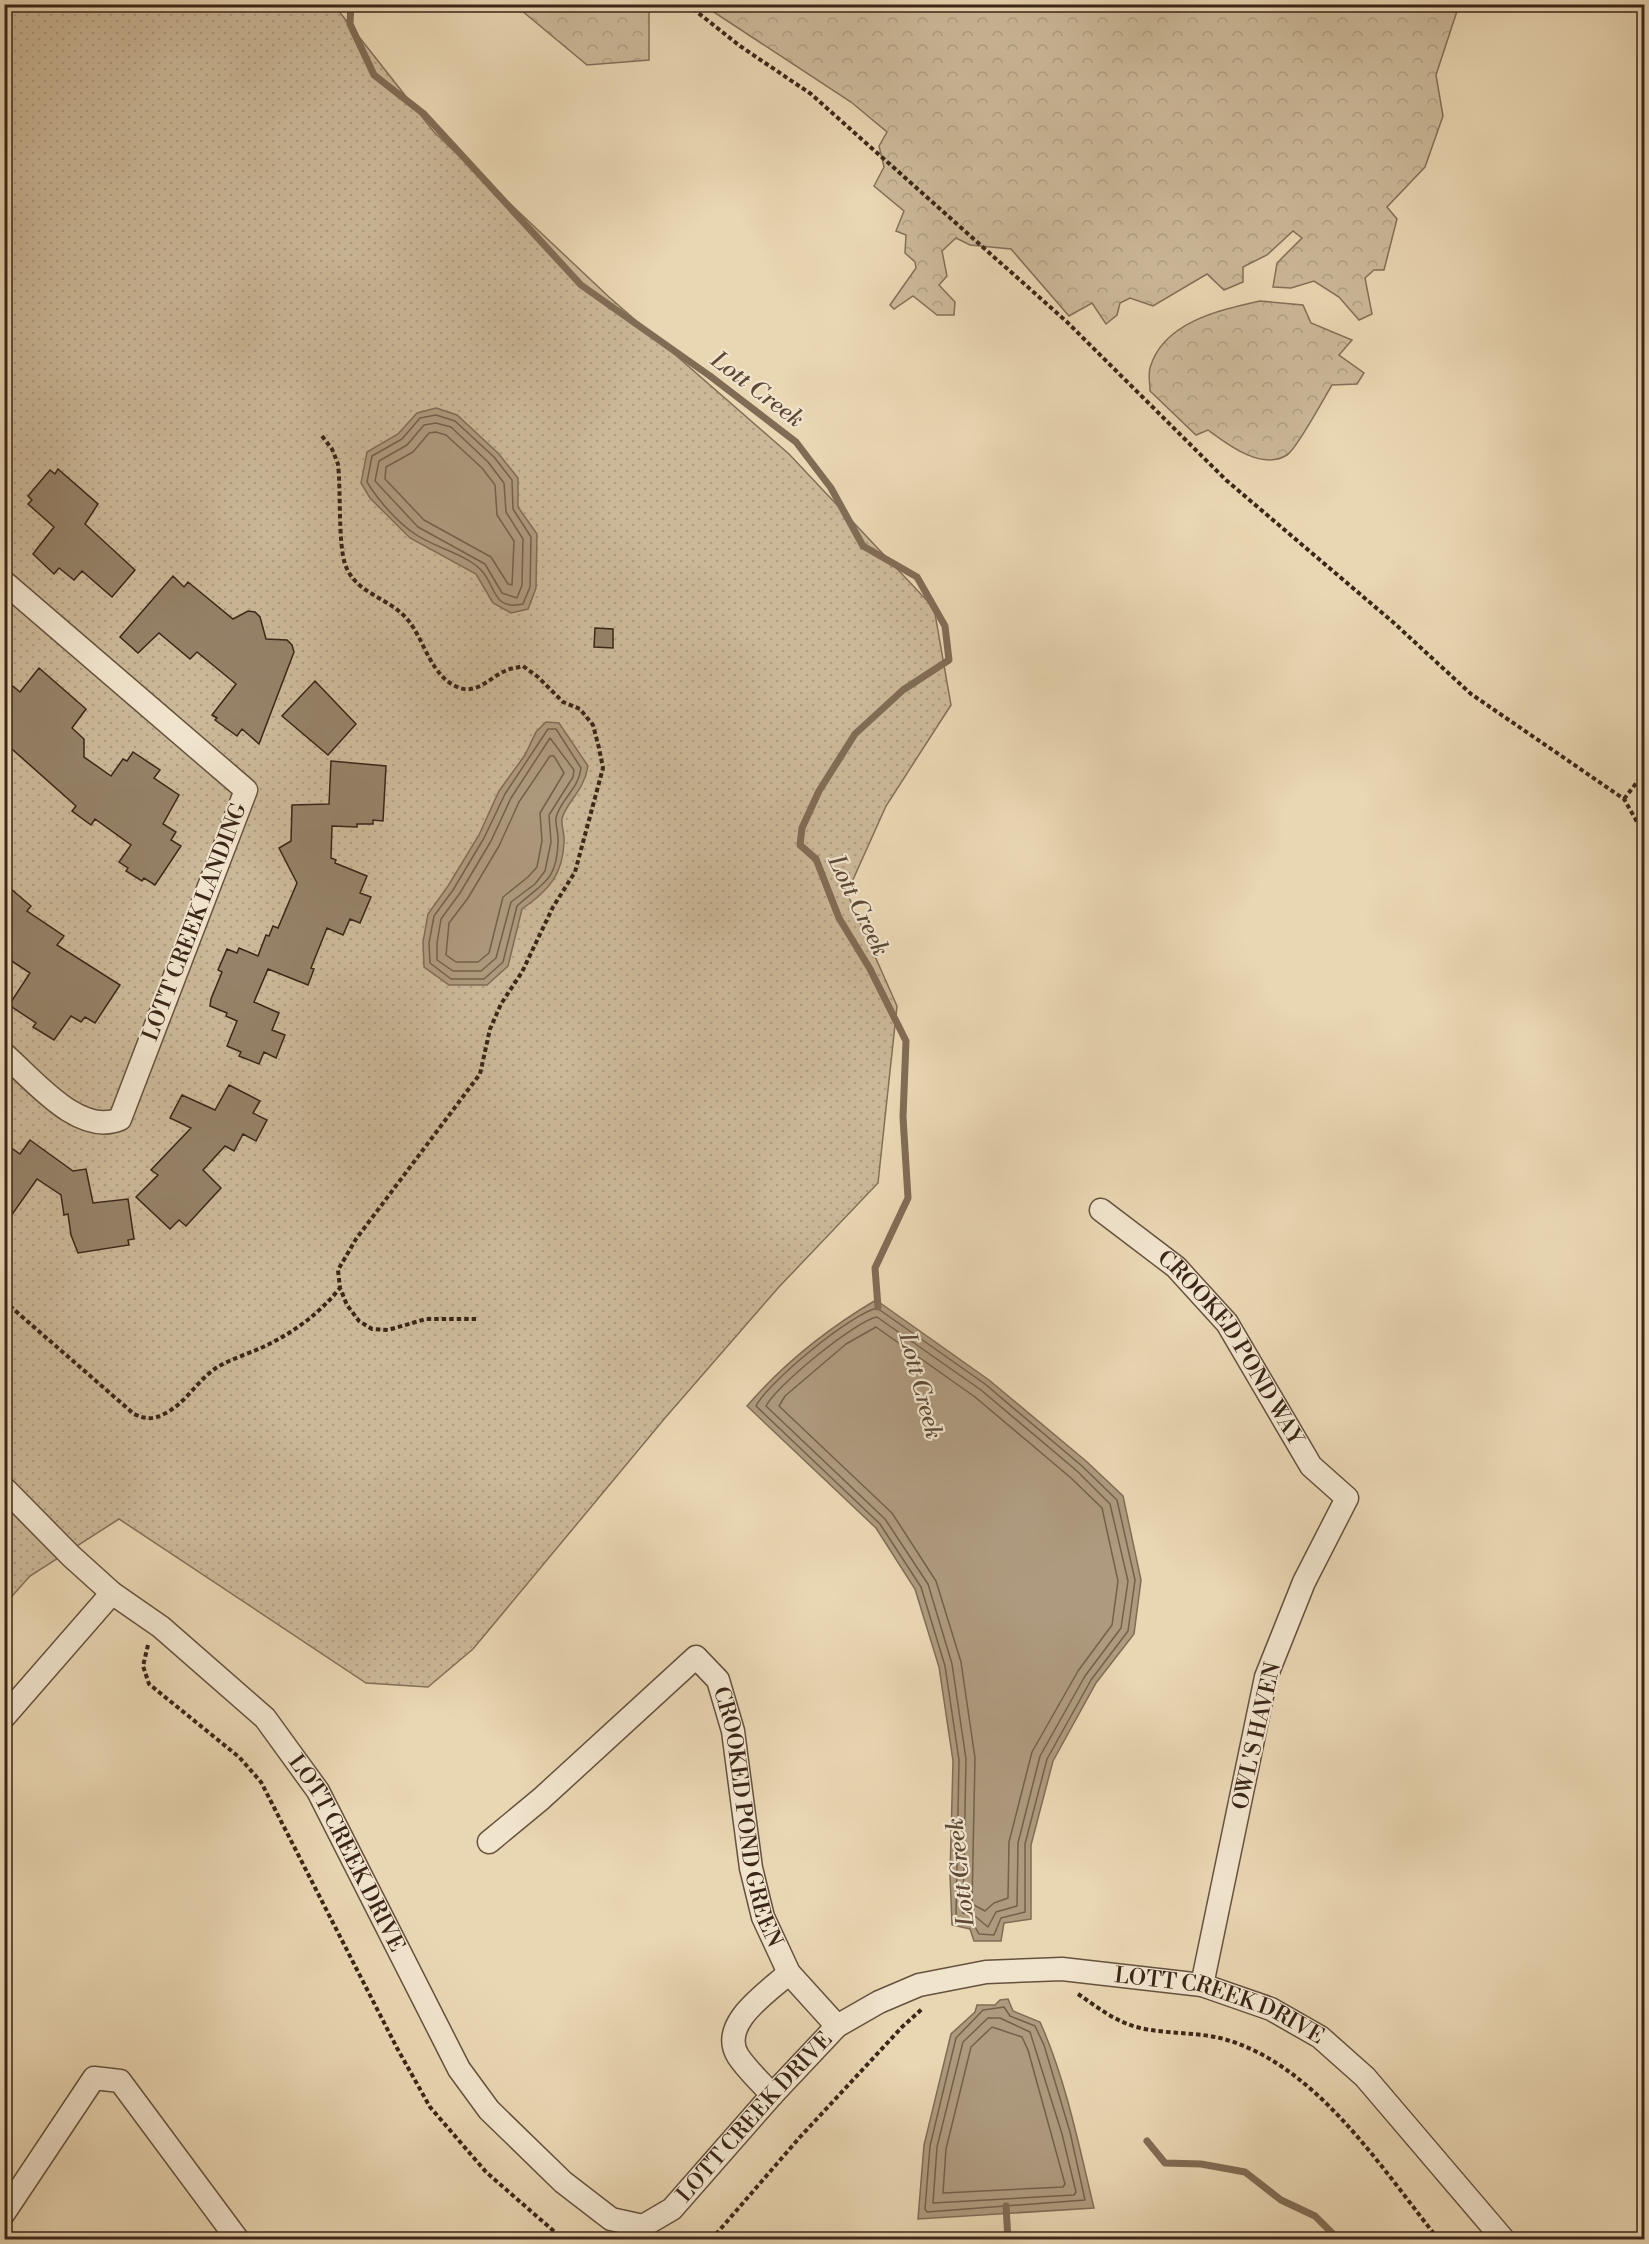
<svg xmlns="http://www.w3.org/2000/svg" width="1649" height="2244" font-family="'Libre Bodoni',serif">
<defs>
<pattern id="grass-dots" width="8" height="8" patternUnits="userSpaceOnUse" patternTransform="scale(1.5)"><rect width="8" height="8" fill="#cbb898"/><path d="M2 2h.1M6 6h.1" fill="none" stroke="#af9e82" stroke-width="1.8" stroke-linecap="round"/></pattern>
<pattern id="forest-crowns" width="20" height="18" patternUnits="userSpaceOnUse" patternTransform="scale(1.5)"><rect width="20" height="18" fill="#cbb898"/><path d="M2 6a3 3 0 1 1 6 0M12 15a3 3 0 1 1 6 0" fill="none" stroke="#af9e82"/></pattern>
</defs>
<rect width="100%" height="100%" fill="#e9d6b2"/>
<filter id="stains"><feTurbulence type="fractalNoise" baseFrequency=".00333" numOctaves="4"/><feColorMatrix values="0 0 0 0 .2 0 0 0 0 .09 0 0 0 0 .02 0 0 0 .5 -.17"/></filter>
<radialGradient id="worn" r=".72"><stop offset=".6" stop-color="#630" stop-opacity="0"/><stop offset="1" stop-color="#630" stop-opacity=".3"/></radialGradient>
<path fill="url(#grass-dots)" stroke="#836f58" stroke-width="1.5" d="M5 5H334L434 132 609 297 789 454 934 608 951 705 886 806 847 893 897 1006 878 1183 778 1288 665 1418 473 1649 428 1687 366 1683 119 1519 30 1576 5 1604Z"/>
<path fill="url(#forest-crowns)" stroke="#836f58" stroke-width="1.5" d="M515 5H649V60L587 65Z
M703 5H1459L1436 75 1443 116 1425 167 1387 207 1397 219 1384 270H1374L1365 278 1372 314 1359 320 1339 297 1314 281 1291 288 1273 287 1277 263 1302 238 1293 231 1267 255 1243 267V282L1224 290 1207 274 1153 306 1130 298 1120 303 1117 315 1106 324 1092 303 1069 316 1011 249 970 245 956 238 942 251 947 276 939 285 955 302 954 315H937L913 296 894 309 890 305 916 268 915 262 905 253 906 235 896 231 904 211 874 186 884 167 879 146 887 132 851 102Z
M1260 301 1303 305 1311 323 1352 340 1339 355 1364 373 1357 384 1332 385C1324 398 1297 449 1287 455 1261 471 1227 444 1208 430L1196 435 1150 391C1150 384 1148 374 1150 368 1163 322 1220 310 1260 301Z"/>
<path fill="#ae9a7e" stroke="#806c55" stroke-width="1.5" d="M436 408 457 415 498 453 518 478V507L537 534 536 588 528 609 511 613 493 603 476 574 410 538 370 498 361 483 367 452 398 434 417 413Z
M546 722 559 723 588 766C584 792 565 803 562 819 561 826 565 835 564 842 563 875 548 891 522 909L508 966 487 985H449L424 967 423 942 428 914 448 886 479 835 499 791 525 755 536 732Z
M876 1300 989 1380 1086 1461 1123 1496 1141 1580 1134 1634 1096 1683 1053 1761 1031 1845V1919L1004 1923 1001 1941H974L970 1929 952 1925 950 1875 953 1761 939 1667 915 1589 876 1528 747 1406C784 1363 827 1329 876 1300Z
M1008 1999 1013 2011 1040 2022C1066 2080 1079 2146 1094 2208L918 2219 924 2145 951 2034 975 2012 977 2005H995L1000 2000Z"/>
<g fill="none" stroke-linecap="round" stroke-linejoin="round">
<path stroke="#74604b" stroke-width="1.5" d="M436 415 455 421 494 457 512 480 513 509 531 537 530 587 523 604C492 611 496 585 481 570 466 554 433 547 415 534 397 522 378 500 367 482L372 456 402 439 420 418Z
M436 423 451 427 488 462 504 483 506 512 523 539 522 585 517 598 502 593 485 564 418 527 375 481 379 461 407 445 424 425Z
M436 432 446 435 482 468 495 485 497 515 514 541 512 585 508 584 491 557 424 520 385 479 386 467 413 452 429 433Z
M548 729H556L581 768C579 789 559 801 556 818 555 825 559 834 558 842 557 882 542 883 517 906L503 962 484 979H451L430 963 429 943 434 916 453 890 484 838 505 794Z
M550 738 574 770 573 777 549 815 551 842 545 871 535 884 511 902 496 958 481 971H453L437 960V943L441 919 460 893 491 841 511 798Z
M550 756H554L564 773 540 813 542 841 537 867 528 877 503 897 489 953 478 962H456L446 955 449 923 468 898 499 846 519 802Z
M877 1308 985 1384 1082 1466 1117 1500 1135 1580 1128 1631 1091 1680 1047 1759 1025 1844V1912L1001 1918 994 1935 979 1934 974 1925 958 1922 956 1915 959 1760 945 1666 921 1587 880 1524 756 1406C768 1382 851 1314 877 1308Z
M877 1317 981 1390 1077 1471 1110 1504 1128 1581 1121 1628 1085 1676 1040 1756 1018 1843 1017 1906 996 1912 988 1927 976 1917 963 1913 966 1759 952 1664 928 1584 885 1519 766 1406C776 1386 855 1321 877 1317Z
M876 1327 975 1397 1071 1478 1102 1508 1118 1581 1112 1625 1078 1671 1032 1752 1009 1842 1008 1898 994 1903 985 1911 972 1904 975 1758 961 1662 936 1581 892 1513 779 1406 785 1396 846 1344Z
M1004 2007 1010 2016 1035 2026 1044 2045 1070 2132 1085 2200 927 2212 925 2209 930 2146 956 2038 983 2010Z
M988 2018H1000L1030 2032 1062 2134 1076 2192 1074 2195 933 2203 937 2147 963 2042Z
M992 2027 1022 2037 1028 2050 1065 2184 1063 2187 943 2193 946 2149 971 2047Z"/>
<path stroke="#806c55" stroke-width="7" d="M351 4 350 24 374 75 424 114 581 285 710 376 796 442 831 488 863 546 917 577 945 626 949 660 903 690 855 734 819 791 802 828 800 845 816 859 839 918 870 969 906 1041 903 1117 908 1198 875 1268 878 1307
M1147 2141 1165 2163 1201 2164 1245 2172 1281 2200 1315 2216 1339 2240
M1006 2206 1008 2240"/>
</g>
<path fill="#958268" stroke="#3b2618" stroke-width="1.5" d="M58 469 98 504 85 524 135 570 112 597 82 571 74 580 59 568 54 574 33 554 54 527 28 504 32 500 28 496 50 470 55 474Z
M173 576 184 587 188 582 233 619 248 611 255 612 260 617 266 639 287 640 292 645 294 652 259 744 242 729 237 736 215 720 217 718 212 715 236 684 197 652 190 659 159 633 138 653 120 637Z
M595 628 613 629V648L594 647Z
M39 668 86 709 72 728 84 739V757L111 776 123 759 127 761 133 752 160 770 154 778 179 795 163 824 176 832 171 840 181 846 155 885 144 878 142 881 126 871 128 868 119 862 131 845 95 819 91 825 72 811 76 806 4 742V679L20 692Z
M315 681 356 724 328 755 282 716Z
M331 761 386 766 383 821 373 820V824H357V827L332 826 331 858 336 860 335 863 367 876 360 893 371 897 360 923 350 919 343 935 327 928 311 968 314 969 308 985 268 969 254 1002 279 1013 272 1030 285 1035 276 1058 264 1052 259 1064 239 1056 241 1052 227 1046 237 1021 226 1016 227 1013 210 1006 211 999 222 972 218 970 227 949 237 953 239 948 258 956 266 935 269 936 273 926 278 928 297 883 279 848 291 841 292 805 329 804Z
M4 883 31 906 27 911 64 936 57 945 120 985 95 1023 85 1017 81 1022 71 1016 54 1040 33 1027 36 1023 9 1005 30 973 4 956Z
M229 1085 260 1101 253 1113 267 1120 256 1141 243 1134 234 1151 225 1146 203 1170 221 1188 186 1226 179 1220 170 1229 136 1197 158 1175 151 1170 191 1128 170 1118 182 1095 215 1110Z
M30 1140 73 1171 86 1169 93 1203 128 1199 134 1239 128 1240 129 1245 78 1253 71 1235 68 1214 64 1215 61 1195 37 1179 4 1226V1143L20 1154Z"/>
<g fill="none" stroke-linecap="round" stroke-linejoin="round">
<g stroke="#66523e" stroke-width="25">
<g id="minor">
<path d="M4 582 246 790 120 1119C79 1137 33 1079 4 1054"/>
<path id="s1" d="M1101 1210 1176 1267 1227 1323 1311 1466 1347 1498 1304 1582 1266 1677 1202 1985"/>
<path id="s2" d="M4 1488 71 1556 112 1593 161 1627 265 1718 318 1791 459 2069 489 2110 563 2182 611 2219 643 2226 672 2209 772 2095 837 2026 879 2002 919 1985 986 1972 1062 1969 1202 1985 1271 2009 1320 2037 1365 2077 1504 2240"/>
<path d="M4 1717 112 1593"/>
<path id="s3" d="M489 1842 541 1799 696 1657 718 1680 733 1731 751 1868 763 1917 789 1973 837 2026"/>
<path d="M772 2095C761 2082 747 2070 738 2056 718 2024 768 1992 789 1973"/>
<path d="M4 2213 94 2078 120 2081 238 2240"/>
</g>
</g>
<path stroke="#3b2618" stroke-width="4" stroke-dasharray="4.5 3" stroke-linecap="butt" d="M687 4 740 46 811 94 1067 322 1226 480 1394 623 1471 694 1624 799 1644 834
M322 436 332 449 338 464C341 491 338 542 345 564 355 594 389 597 408 620 425 641 431 678 460 688 477 694 491 677 505 671 510 668 517 668 523 666L538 677 563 702 580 709 593 725 599 748 603 768 575 872 553 907 522 972 501 1004 490 1029 480 1074 356 1239 338 1270 340 1288 347 1305 359 1321 372 1329 388 1330 426 1319H476
M1624 799 1644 773
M4 1301 134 1414C145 1419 153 1420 164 1414 185 1404 197 1381 216 1368 230 1359 248 1354 263 1347 293 1333 319 1314 340 1288
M148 1645 143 1666 149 1684 239 1757 261 1782 397 2048 430 2107 486 2172 564 2240
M1078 1994C1093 2004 1108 2016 1125 2023 1152 2035 1191 2031 1220 2038 1315 2062 1381 2168 1439 2240
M711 2240 800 2137 902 2027 923 2008"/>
<use href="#minor" stroke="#f1e4cd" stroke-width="22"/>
</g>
<g text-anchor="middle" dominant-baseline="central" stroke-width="4.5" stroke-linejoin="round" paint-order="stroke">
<g font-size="22" fill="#3b2618" stroke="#f1e4cd">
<text transform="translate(195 922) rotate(-69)">LOTT CREEK LANDING</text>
<text stroke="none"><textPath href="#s1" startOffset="192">CROOKED POND WAY</textPath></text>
<text transform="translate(1257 1736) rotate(-77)">OWL'S HAVEN</text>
<text stroke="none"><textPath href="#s3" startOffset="450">CROOKED POND GREEN</textPath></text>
<text stroke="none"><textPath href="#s2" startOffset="507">LOTT CREEK DRIVE</textPath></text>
<text stroke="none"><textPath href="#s2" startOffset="1677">LOTT CREEK DRIVE</textPath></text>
<text stroke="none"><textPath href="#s2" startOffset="1155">LOTT CREEK DRIVE</textPath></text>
</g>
<g font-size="24" font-style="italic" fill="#5e4937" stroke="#f1e4cd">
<text transform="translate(757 390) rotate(37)">Lott Creek</text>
<text transform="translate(858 906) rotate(64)">Lott Creek</text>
<text transform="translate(920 1386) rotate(75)">Lott Creek</text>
<text transform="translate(961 1872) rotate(-96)">Lott Creek</text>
</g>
</g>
<rect width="1649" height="2244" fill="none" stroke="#e9d6b2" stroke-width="24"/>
<rect x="6" y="6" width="1637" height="2232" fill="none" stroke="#3b2618" stroke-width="3"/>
<rect x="12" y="12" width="1625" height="2220" fill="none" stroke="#3b2618" stroke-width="1.5"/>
<rect width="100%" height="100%" filter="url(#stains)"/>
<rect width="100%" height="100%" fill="url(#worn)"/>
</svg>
